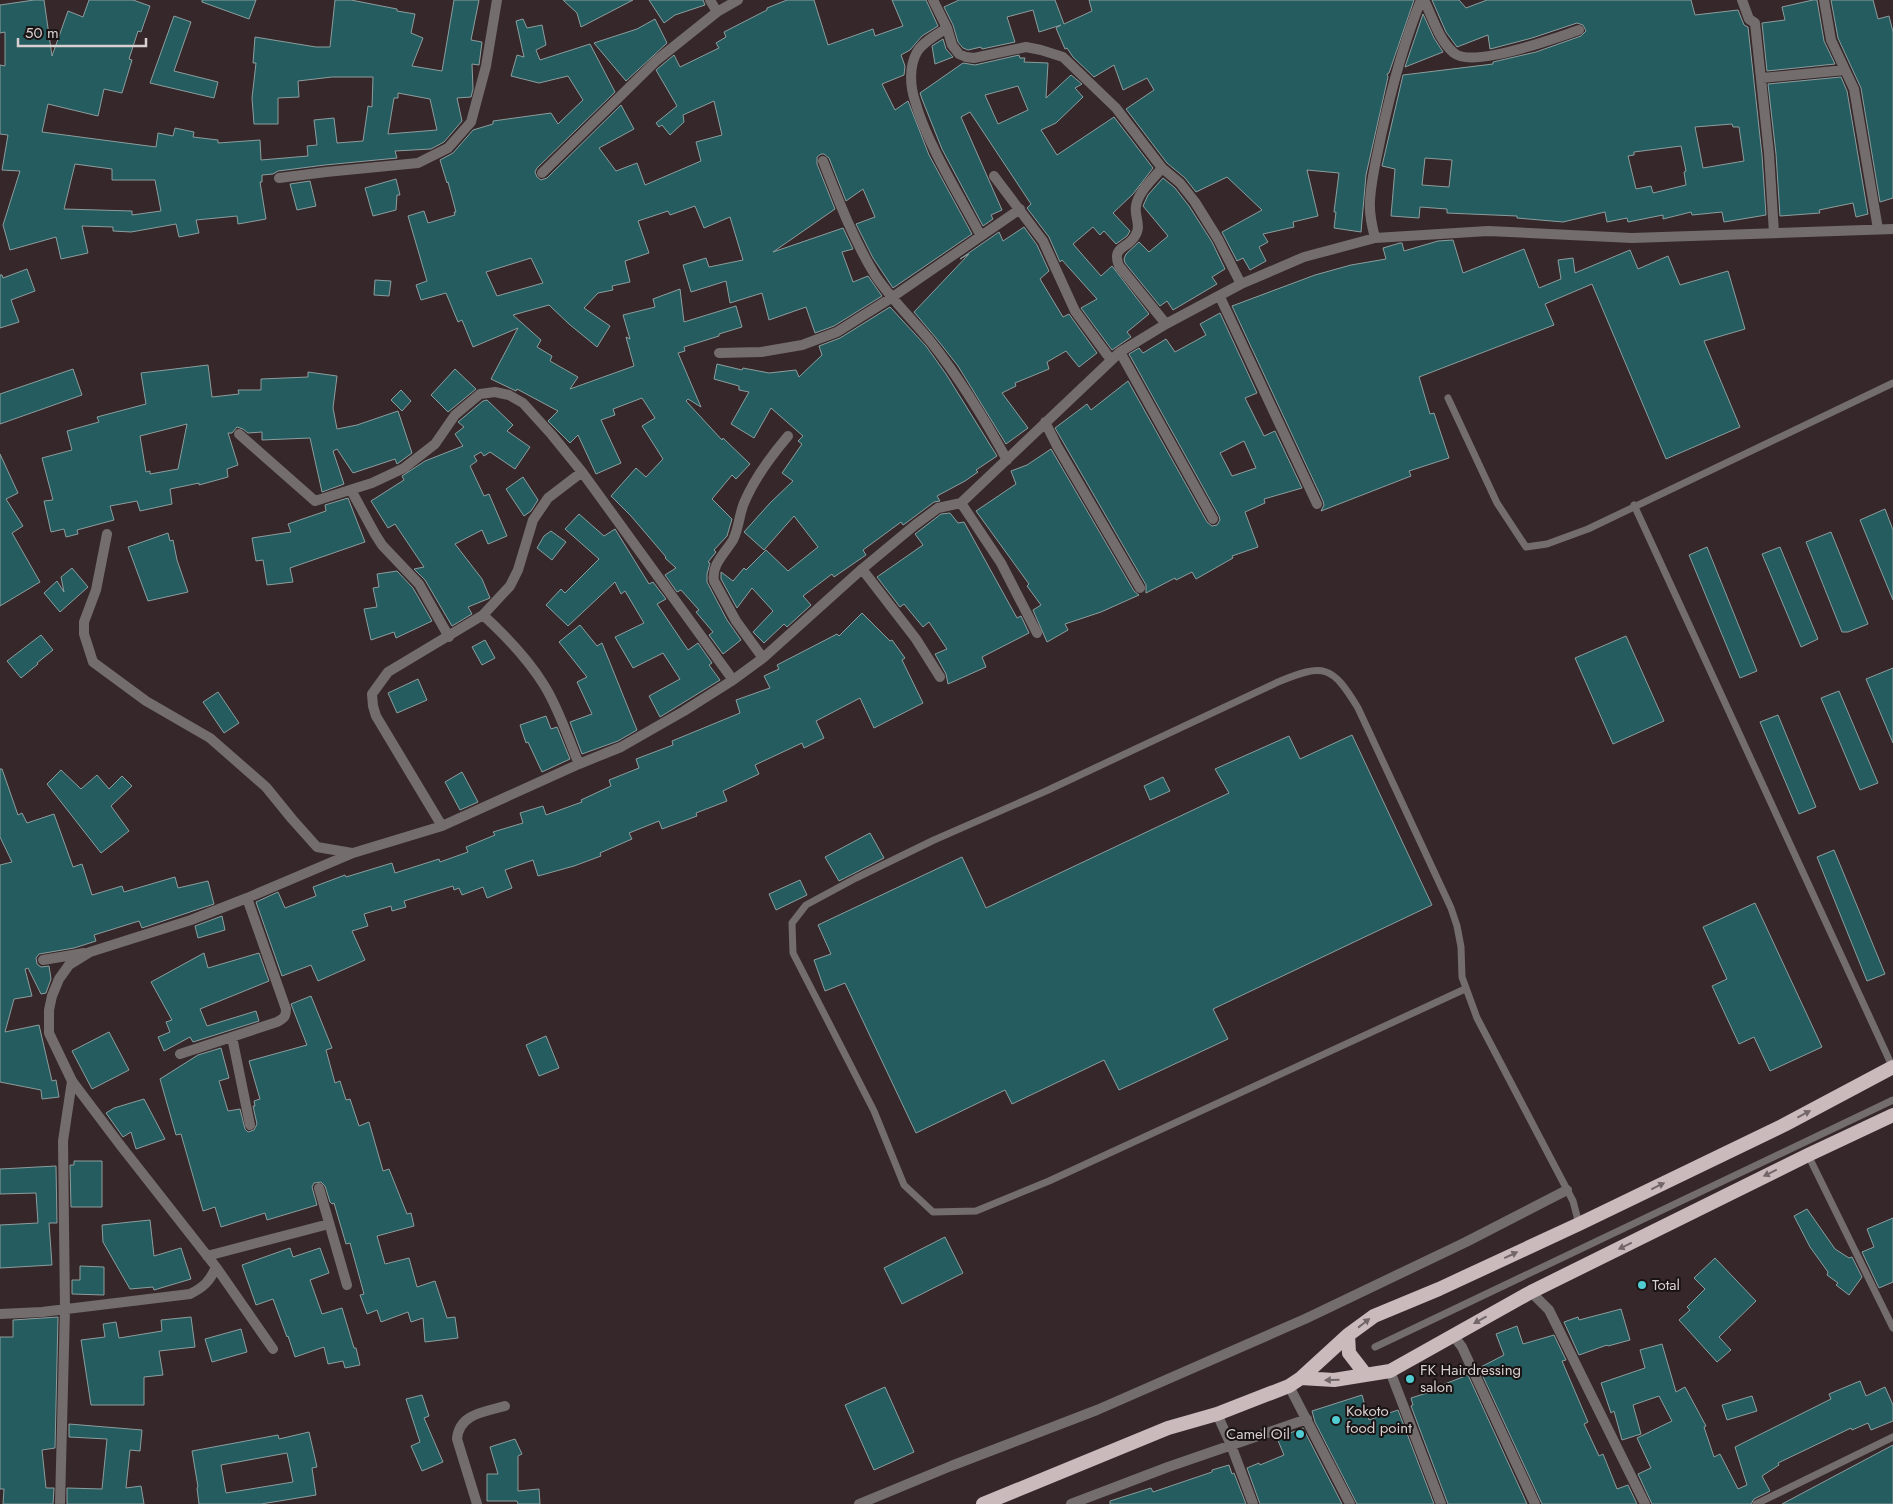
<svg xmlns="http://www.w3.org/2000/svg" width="1893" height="1504" font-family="Jost,sans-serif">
<rect width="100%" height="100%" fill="#36282a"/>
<path fill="#255c5f" stroke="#8c9d9e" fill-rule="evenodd" d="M34 0H44L52 56 68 11 83 17 89 0H133L150 6 141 32 138 31 129 59 132 60 122 93 104 89 98 116 48 104 42 132 156 147 158 133 173 136 175 128 194 132 193 137 218 140V143L260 140 261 160 308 156 307 146 317 145 314 120 334 118 337 143 363 141 368 106 372 107 373 77H332L298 81 299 97 278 98V124H254L252 98 256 63H253L255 37 316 47H330L335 0H351L397 9V11L415 14 411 33 423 38 412 66 442 71 454 0H479L471 40 482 42 479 65 472 64 473 89 471 97 457 98 462 121 444 142 431 149 395 151 397 158 325 165 278 171 273 174 262 175V182H260L266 219 238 224 237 216 196 220 199 233 179 237 176 224 131 232 113 231V227L82 226 88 253 61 259 56 237 10 250 3 225 20 171 2 170 8 135 0 134V65L5 66V32L0 33V5ZM398 93 430 99 437 130 388 134 394 98H398ZM75 164 112 169V180H155L161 211 132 215V211L64 209Z
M202 0H256L249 19 202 2Z
M563 0H633L581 27 577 13Z
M649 0H703L705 5 675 15 664 23Z
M787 0H814L828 45 873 29 875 36 903 26 892 0H926L938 26 922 36 910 50 901 55 905 66 904 75 882 84 895 110 908 101 929 155 972 234 893 288 873 258 856 224 875 217 863 189 846 201 829 158 824 154H821L817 157V164L835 209 773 252 843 228 853 249 842 252 853 282 868 276 882 296 834 326 815 333 806 307 769 320 762 293 730 303 726 281 691 292 683 265 706 258 709 267 743 260 730 217 704 228 695 206 670 215 668 211 638 221 649 253 625 261 630 282 612 286 613 290 598 293 584 308 610 326 597 347 569 324 549 305 513 315 541 340 537 347 552 356 550 361 578 377 570 389 634 366 626 337 630 339 623 315 655 307 653 299 680 289 684 322 736 306 742 327 719 334V336L684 347 685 351 678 353 701 407 688 399 686 401 722 440 723 438 750 464 736 479 732 475 712 499 732 519 727 536 714 550 716 552 708 562 710 563 707 574V582L727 620 741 640 723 654 709 635 713 632 696 612 699 610 681 590 677 592 665 575 676 568 665 558 666 557 631 516 611 496 636 468 646 477 663 459 642 426 655 418 642 398 613 409 615 415 601 420 621 463 596 474 578 435 570 443 548 421 558 411 517 389 516 391 491 379 518 328 473 347 462 320 458 322 446 293 421 300 416 285 427 281 408 216 424 211 428 223 455 215 454 212H456L448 182 447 183 440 160 453 153 473 130 493 124V121L551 113 558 124 583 100 568 76 539 83 511 76 517 55 524 57 516 21 523 19 527 28 542 25 546 45 536 50 540 60 590 44 615 92 537 168 535 172 537 177 541 180 547 178 621 105 634 129 599 148 616 171 637 163 645 185 701 161 696 142 722 135 714 101 683 115 684 122 670 135 662 125 659 127 656 123 677 106 656 70 674 55 680 67 719 48 716 43 726 37 724 32 767 10V8ZM531 258 543 283 497 296 486 272Z
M959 0H1055L1064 24 1092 11 1089 0H1414L1389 73 1387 74 1388 77 1366 175 1361 232 1334 228 1336 212H1334L1339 173 1307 170 1318 216 1293 222 1294 227 1263 234 1268 242 1259 247 1266 261 1250 270 1243 258 1237 261 1222 232 1262 210 1227 177 1196 192 1185 178 1167 163 1126 109 1154 90 1147 78 1123 90 1114 65 1094 77 1073 57 1067 48 1065 49 1056 28 1061 25 1039 32 1033 10 1007 17 1015 42 982 49 981 47 968 50 963 48 958 42 953 25 944 7Z
M1432 0H1459L1466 8 1487 0H1691L1695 15 1738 10 1744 25 1748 27 1762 155 1766 215 1724 222 1722 212 1692 215 1691 212 1663 219V215L1628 222 1627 218 1607 222 1605 212 1563 222 1517 218V216L1447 213V209L1420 207 1419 218 1391 216 1395 169 1382 166 1403 75 1493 64V62L1536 52 1581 36 1586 31 1583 25 1577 23 1532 38 1494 48 1490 49 1488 35 1457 47 1446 32ZM1732 124 1733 127H1739L1744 161 1703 168 1695 127ZM1681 146 1686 171 1684 172 1686 185 1653 193 1651 186 1636 189 1628 156 1634 155V152ZM1425 158 1452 160 1449 187 1422 185Z
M1813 0H1817L1824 41 1835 64 1767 71 1762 23 1785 20 1782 7Z
M1831 0H1873L1878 19 1889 16 1893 32V198L1880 202 1861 88 1838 38Z
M1423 14 1434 38 1443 52 1405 67Z
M174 16 191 22 174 71 218 82 214 98 150 83Z
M655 19 667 43 626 81 594 43 637 29Z
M943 39 946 49 953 57 935 64 932 46Z
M1019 55 1020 58H1025L1024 62 1048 63 1046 98 1071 75 1082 84 1075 88 1083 97 1056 123 1041 130 1057 155 1114 117 1153 168 1133 194 1113 213 1130 231 1127 236 1116 244 1104 231 1100 235 1093 227 1073 244 1101 276 1112 266 1149 314 1127 332 1131 337 1112 350 1081 308 1097 299 1062 260 1060 262 1049 237 1027 208 1031 204 970 112 961 117 1002 210 991 215 993 219 983 226 942 149 922 99 920 93 963 63 975 65ZM1018 86 1028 110 998 124 985 95Z
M1841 77 1847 91 1868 214 1856 217 1853 203 1819 210 1820 213 1780 216 1776 154 1768 84Z
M1163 178 1175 188 1189 206 1212 242 1225 269 1212 277 1217 284 1173 310 1167 301 1160 306 1125 263 1124 259 1126 254 1139 242 1149 252 1168 236 1143 206 1148 195Z
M396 179 400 195H397L396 210 373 216 365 188Z
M310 181 316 206 297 210 290 184Z
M1024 227 1037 245 1049 271 1040 279 1063 317 1069 314 1097 353 1079 367 1066 351 1047 362 1049 369 1015 383 1016 386 1002 393 1028 428 1006 444 958 366 936 338 914 312 969 254 960 259 999 232 1003 241Z
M1453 240 1463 273 1524 249 1539 288 1561 279 1558 260 1573 258 1575 273 1630 250 1638 269 1668 256 1680 285 1728 271 1745 329 1704 341 1740 427 1666 459 1592 284 1545 304 1554 325 1419 377 1430 414 1434 413 1449 458 1409 471 1411 476 1321 511 1324 505 1323 501 1232 306 1315 275 1351 265 1386 259 1383 248 1400 243H1402L1404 251 1438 241Z
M27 269 35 291 11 300 19 322 0 328V275H2L3 278Z
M375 280 391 281 389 296 374 295Z
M890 307 926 346 946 374 997 456 976 470 978 472 965 481 937 496 940 501 934 502 906 523 903 525 901 522 863 550 866 555 834 577 832 574 803 596 811 605 787 627 784 624 764 643 753 632 773 611 752 588 737 608 721 579V572L733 581 744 568 746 570 766 550 788 571 818 547 794 516 764 550 744 532 770 503 793 481 782 473 802 444 798 441 803 436 771 408 754 438 731 424 749 392 739 390V386L714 379 717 364 742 370 743 368 769 373 796 370 799 377 822 355 819 346 840 338Z
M1220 313 1257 393 1245 398 1264 436 1275 431 1302 488 1264 499 1265 503 1245 512 1258 547 1232 556 1233 558 1196 579 1192 572 1176 580 1175 578 1146 593V585L1055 428 1087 404 1091 410 1128 381 1207 522 1212 526 1217 525 1220 520 1219 516 1129 354 1139 348 1143 353 1166 339 1175 352 1206 335 1200 324ZM1244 441 1256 468 1232 476 1220 453Z
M208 365 212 397 239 394 238 390H261V379L308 377V372L337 376 333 408 337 429 357 425 398 411 412 453 397 464 395 459 353 473 337 449 333 451 344 484 322 492 310 438 262 440V432L248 433 243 429 237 427 232 433H228L238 465 227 469 228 477 199 485V483L170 489 172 504 140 511 137 501 110 506 114 520 77 530 78 534 66 537 64 529 51 532 44 501 53 500 42 458 72 450 67 431 99 422 97 417 146 404 141 373ZM187 424 178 469 150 474V471L146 472 140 436Z
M73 369 82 395 0 424V394Z
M455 369 476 389 448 412 431 395Z
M401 390 411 401 402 411 391 400Z
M487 400 513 425 507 431 530 447 515 469 490 452 484 456 481 452 474 456 477 461 470 466 484 496 489 494 507 536 488 544 482 530 455 544 482 579 490 598 468 607 472 614 452 626 425 580 414 569 424 567 395 524 388 528 371 501 404 480 402 476 425 461 463 446 455 434 464 427 458 422 483 401Z
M1051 449 1134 591 1139 595 1101 612 1065 624 1068 630 1047 642 1033 610 1041 605 1027 586 1029 584 976 511 1016 484 1011 471 1027 465Z
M0 454 18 493 6 499 23 526 12 533 40 582 0 606Z
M523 477 538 500 531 511 524 516 506 489Z
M348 498 365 542 290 568 293 582 267 585 263 560 256 561 252 538 291 532 288 524 326 511 325 505Z
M1885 509 1893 530V600L1860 520Z
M950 513 958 523 964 522 1017 618 1021 616 1029 633 982 657 986 667 948 684 946 674 935 654 947 649 929 622 923 627 904 604 900 607 877 577 923 545 915 534 941 514Z
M579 514 604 536 615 529 649 584 653 582 666 599 657 604 688 650 698 643 712 663 709 665 720 680 660 717 649 696 680 679 663 653 633 668 615 637 644 623 625 591 621 594 615 582 568 626 546 605 561 589 565 593 599 559 565 529Z
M551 531 566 542 552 560 537 548 544 536Z
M1831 532 1868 624 1848 632H1842L1806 542Z
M168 533 170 541 173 540 177 560 188 592 148 601 128 547Z
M1707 547 1757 671 1740 678 1689 555Z
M1780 547 1818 639 1801 647 1762 554Z
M72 568 88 587 60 612 44 593 57 581 64 592 61 577Z
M397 571 413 588 432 621 396 638 394 632 371 640 364 609 377 607 373 588 379 587 377 574Z
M862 613 890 641 892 640 905 658 902 660 923 703 874 728 860 698 816 721 824 738 804 748 802 743 755 765 759 774 723 791 727 801 696 813 697 816 662 829 659 821 629 833 632 839 600 853 601 856 574 866 538 876 533 860 505 870 512 888 487 898 483 887 462 895 459 888 454 890 453 886 404 901 406 907 392 911 391 906 364 914 368 926 352 931 365 960 318 981 311 965 282 976 256 902 278 892 285 908 316 896 313 887 345 875 346 877 392 863 395 873 439 859 440 862 468 852 466 847 495 835 493 832 523 823 520 813 543 806 546 815 582 802 581 800 611 786 609 780 639 768 636 759 673 745 672 741 740 713 736 700 770 688 764 676 779 669 777 665 837 634 839 636Z
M580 625 597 646 602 643 637 730 618 741 582 754 570 722 592 714 577 682 587 677 559 642Z
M41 635 53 650 37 663 38 664 21 678 7 661Z
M1626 636 1664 721 1613 744 1575 658Z
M485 640 495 658 482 665 472 647Z
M1893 668V743L1866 679Z
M418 679 427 700 397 713 388 693Z
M1839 691 1878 783 1860 790 1821 698Z
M218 692 239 723 224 733 203 702Z
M1778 715 1816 807 1799 814 1760 722Z
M546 716 551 729 557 727 570 759 542 772 528 742 526 743 520 725Z
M1352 735 1432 905 1213 1009 1228 1039 1119 1090 1104 1060 1012 1104 1005 1090 916 1133 845 983 825 991 814 960 831 954 818 925 962 857 986 908 1229 793 1215 769 1289 736 1300 759Z
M0 769H2L18 815 22 813 27 823 54 814 73 867 82 864 92 895 122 886 124 892 175 877 178 888 208 881 214 904 142 928 139 921 94 935 96 941 74 948 39 954 36 958 37 964 41 967 49 966 51 979 46 993 41 994 28 968 25 969 32 996 14 999 5 1032 39 1025 52 1081 56 1080 59 1097 42 1099 41 1090 0 1082V865L12 862 0 837Z
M61 770 81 789 97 775 109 789 122 776 132 786 111 806 129 831 101 853 47 784Z
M462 772 478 802 460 810 445 782Z
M1163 777 1170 791 1150 800 1144 786Z
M870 833 884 858 839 881 825 857Z
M1834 850 1885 974 1867 981 1817 857Z
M800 880 807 895 776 910 769 894Z
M1755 903 1822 1047 1770 1071 1754 1037 1739 1044 1712 986 1727 979 1703 927Z
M222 916 225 930 198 938 195 926Z
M204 953 208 968 259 953 269 981 200 1009 207 1026 256 1011 259 1021 193 1042 190 1037 164 1051 158 1037 170 1032 166 1022 172 1020 151 982Z
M311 996 332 1048 326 1050 335 1083 340 1081 346 1100 350 1099 359 1126 369 1122 383 1171 389 1169 407 1214 411 1213 414 1226 377 1236 385 1264 409 1258 417 1287 435 1281 447 1318 455 1317 458 1338 425 1342 423 1318 411 1322 408 1312 381 1322 377 1310 367 1314 360 1295 364 1294 350 1243 346 1244 334 1203 332 1204 330 1202 325 1186 321 1182 314 1183 312 1187 317 1205 267 1220 265 1213 221 1227 215 1207 203 1211 181 1134 176 1135 160 1079 198 1055 221 1048 229 1078 219 1081 228 1111 240 1109 245 1129 248 1132 254 1130 257 1124 253 1106H255L254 1101 260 1099 249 1061 307 1045 291 1004Z
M109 1032 129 1070 92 1089 72 1051Z
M546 1036 559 1068 539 1076 526 1045Z
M144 1099 165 1139 136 1149 131 1132 123 1137 106 1113 114 1108Z
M74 1161H102V1207H71L70 1165H74Z
M56 1166 57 1223H49L52 1265 0 1268V1225L38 1223 36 1193 0 1194V1169Z
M1807 1209 1835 1249 1849 1258 1852 1257 1862 1277 1849 1295 1836 1285 1838 1283 1827 1275 1828 1272 1810 1247 1794 1216Z
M1893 1218V1282L1879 1288 1862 1252 1874 1247 1867 1229Z
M150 1220 154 1256 181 1248 191 1279 154 1290 153 1287 130 1289 103 1242 102 1225Z
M945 1237 963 1273 902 1304 884 1268Z
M290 1248 293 1257 320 1248 329 1273 310 1280 322 1314 342 1308 354 1348H356L360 1365 345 1368 343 1361 328 1364 324 1347 295 1357 288 1336 287 1337 273 1299 256 1305 242 1265Z
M1715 1258 1756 1301 1719 1337 1731 1350 1717 1362 1679 1320 1690 1310 1687 1307 1705 1289 1694 1278Z
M80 1266 104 1267V1295L72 1294V1280H80Z
M1621 1309 1630 1340 1608 1346 1607 1345 1579 1355 1564 1322 1578 1317 1579 1320Z
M58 1317 55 1448 42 1450 46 1488H54L53 1504H3L4 1489H0V1337H13V1320Z
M191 1317 195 1347 159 1351 163 1375 144 1377V1405H91L81 1340 105 1337 103 1324 116 1322 119 1338 162 1331 161 1320Z
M1517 1326 1523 1344 1554 1335 1566 1360 1562 1361 1588 1422 1584 1424 1599 1456 1603 1454 1617 1489 1628 1485 1637 1504H1542L1479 1368 1504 1355 1496 1334Z
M241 1329 247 1352 212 1362 205 1339Z
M1662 1344 1676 1392 1685 1387 1706 1426 1704 1427 1714 1457 1720 1454 1738 1489 1747 1485 1735 1447 1831 1399 1829 1394 1860 1381 1866 1396 1885 1387 1893 1405V1421L1871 1430 1868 1423 1852 1430 1851 1428 1778 1463 1779 1465 1762 1476 1770 1491 1754 1499 1751 1504H1652L1638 1474 1651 1468 1637 1438 1672 1421 1659 1396 1633 1405 1641 1434 1622 1440 1614 1411 1611 1413 1601 1383 1645 1368 1640 1350Z
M1468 1375 1527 1504H1448L1411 1406 1413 1405 1411 1398 1443 1388 1442 1385Z
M885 1387 914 1452 874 1470 845 1405Z
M422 1395 429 1416 424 1418 443 1462 422 1471 411 1446 420 1442 406 1399Z
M1362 1395 1369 1420 1398 1410 1434 1504H1357L1315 1422 1312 1411Z
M1752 1396 1757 1411 1727 1420 1722 1405Z
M69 1424 142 1430 140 1451 130 1450 126 1488 141 1486 144 1504H67V1488L102 1489 107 1439 69 1437Z
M1303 1428 1342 1504H1260L1247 1468 1259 1463 1260 1465 1284 1455 1277 1438Z
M309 1432 317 1467 312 1468 316 1495 261 1504H199L197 1488 198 1487 192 1451 278 1435 279 1439ZM287 1453 293 1482 226 1493 221 1465Z
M515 1439 522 1454 518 1456V1491L539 1489 540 1504H518L517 1501H487V1474H498L490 1447Z
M1893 1445V1504H1782Z
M1229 1465 1232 1474 1234 1473 1246 1504H1110V1501L1151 1488 1153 1492 1212 1472V1470Z"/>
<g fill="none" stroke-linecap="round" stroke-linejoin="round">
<path stroke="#746d6e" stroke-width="7" d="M1448 398 1497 503 1526 547 1547 544 1588 529 1893 383
M1634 505 1893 1068
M1465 989 1049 1181 976 1211 933 1212 904 1185 874 1111 793 953 792 923 806 905 856 878 934 840 1046 791 1278 682C1324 663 1332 665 1358 708L1451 908 1457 926 1461 947 1462 977 1477 1018 1573 1201 1579 1224
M1808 1155 1893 1328
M1375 1347 1893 1100
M1756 1504 1893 1437"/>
<path stroke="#746d6e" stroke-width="10" d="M710 0 717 12
M933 0 947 28 952 45 959 54 966 57 974 58 1026 47 1041 50 1063 57 1116 108 1162 168 1180 183 1195 202 1218 239 1241 284
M1424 0C1432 16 1439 41 1454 53 1473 69 1555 38 1579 30
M1742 0 1749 19 1755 23 1769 154 1774 233
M1824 0 1831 40 1854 89 1878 229
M947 28C938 34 923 42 917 52 909 66 910 86 915 101 927 144 959 195 981 236
M1762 78 1845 70
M823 161C838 199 853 239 875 275 891 299 912 319 931 342 960 379 984 418 1007 460
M1162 168C1153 179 1138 192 1136 206 1134 216 1142 226 1135 236 1128 249 1111 246 1119 266L1166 324
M542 173 657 60 717 12 738 0
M994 176 1043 241 1075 311 1111 360
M279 178 326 172 418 163 448 148 471 122 486 66 497 0
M1375 238C1372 226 1369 214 1370 201 1371 179 1377 157 1381 136 1391 90 1403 44 1421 0
M1220 297 1317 504
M1120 352 1213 519
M719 353 761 352 802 345 837 332 891 298 1020 209
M1045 422 1057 446 1140 588
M239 434 315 501 372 483 404 468 435 444 455 415 480 394 495 392 509 395 523 403 552 435 582 472 733 680
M351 490 375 534 382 545 419 584 449 637
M961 503 1001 563 1037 633
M107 534 96 590 84 622V634L93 662 146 701 210 738 266 787 292 819 317 847 352 853
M862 569 916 639 940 677
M483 615C506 636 528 659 544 685 559 709 568 738 579 764
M763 658 736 621 714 581C711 565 725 553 733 540 739 528 739 515 744 503 754 479 771 456 788 436
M442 826 376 716 373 706 372 694 388 672 483 615 510 586 518 570 533 520 548 498 582 472
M43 960 84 953
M232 1037 250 1125
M180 1054 277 1022C284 1018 286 1017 286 1009L247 898
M319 1188 347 1285
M207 1256 329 1224
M1531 1292 1549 1310 1645 1504
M0 1314 42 1312 190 1294C204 1287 210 1281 216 1267
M1453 1335 1462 1347 1535 1504
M273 1349 216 1267 121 1146 72 1081 49 1033V1010L52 996 59 979 69 965 90 952 191 920 247 898 353 853 442 826 579 764 621 747 684 711 733 680 763 658 862 569 915 525 938 508 961 503 1120 352 1166 324 1241 284 1304 257 1375 238 1488 231 1632 238 1893 229
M1390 1371 1441 1504
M1289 1386 1350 1504
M1217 1414 1231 1445 1253 1504
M60 1504 65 1309 63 1141 72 1081
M477 1504 457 1439C459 1414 484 1412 505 1406
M859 1504 951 1466 1097 1410 1305 1319 1466 1242 1567 1190
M1071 1504 1168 1467 1307 1419"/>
<path stroke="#cababc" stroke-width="14" d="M1348 1335 1349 1353 1366 1375
M1301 1378 1334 1380 1390 1371 1531 1292 1808 1155 1893 1115
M983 1504 1168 1428 1217 1414 1289 1386 1301 1378 1348 1335 1374 1316 1439 1289 1579 1224 1784 1125 1893 1067"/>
</g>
<defs><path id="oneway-solid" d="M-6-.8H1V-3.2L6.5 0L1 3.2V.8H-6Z" transform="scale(1.25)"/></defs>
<g fill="#726668">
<use href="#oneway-solid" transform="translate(1804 1114) rotate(-28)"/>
<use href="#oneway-solid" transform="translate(1770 1173) rotate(154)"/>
<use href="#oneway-solid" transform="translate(1658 1186) rotate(-26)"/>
<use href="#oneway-solid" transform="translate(1625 1246) rotate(154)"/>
<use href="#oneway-solid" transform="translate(1511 1255) rotate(-25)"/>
<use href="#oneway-solid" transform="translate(1480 1320) rotate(151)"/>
<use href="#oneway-solid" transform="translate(1364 1323) rotate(-38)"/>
<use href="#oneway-solid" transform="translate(1332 1380) rotate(179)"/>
</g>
<g fill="#51ccd2" stroke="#191314" stroke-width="2">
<circle cx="1642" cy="1285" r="5"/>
<circle cx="1410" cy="1379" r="5"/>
<circle cx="1336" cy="1420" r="5"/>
<circle cx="1300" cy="1434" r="5"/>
</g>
<g text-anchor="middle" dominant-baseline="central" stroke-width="4" stroke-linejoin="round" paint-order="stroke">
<g font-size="15" fill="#d8cfd0" stroke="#191314" text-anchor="start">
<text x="1652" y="1285">Total</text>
<text x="1420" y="1370">FK Hairdressing<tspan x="1420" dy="17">salon</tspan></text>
<text x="1346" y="1411">Kokoto<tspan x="1346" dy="17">food point</tspan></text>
<text x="1290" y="1434" text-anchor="end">Camel Oil</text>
</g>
</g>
<path d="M18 38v8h128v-8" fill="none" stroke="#d8cfd0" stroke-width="2.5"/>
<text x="25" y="38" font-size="15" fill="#d8cfd0" stroke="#191314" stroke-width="4" paint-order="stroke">50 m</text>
</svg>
